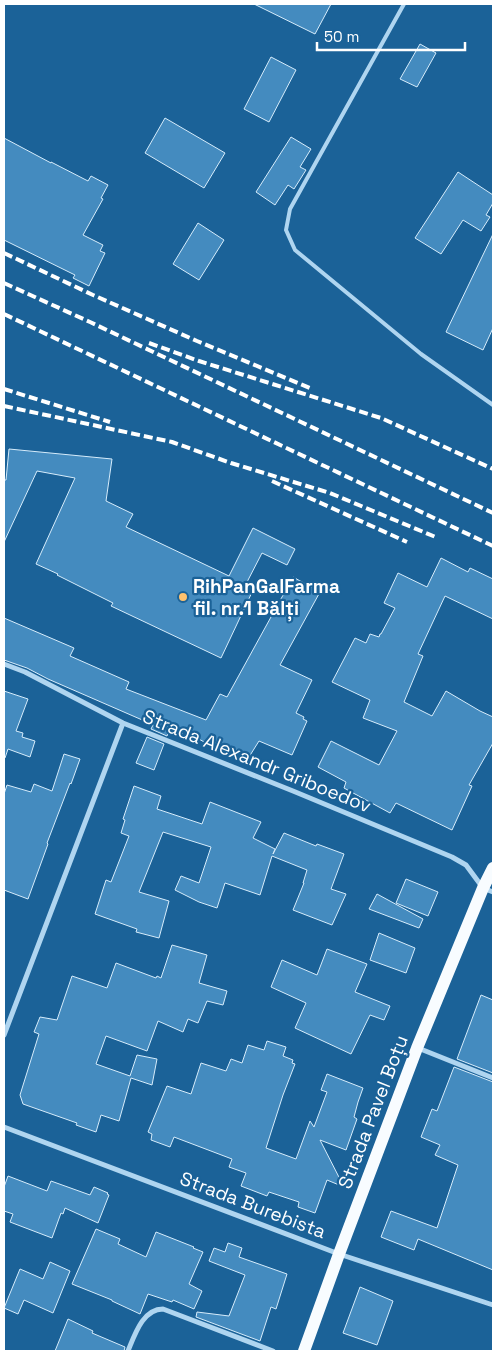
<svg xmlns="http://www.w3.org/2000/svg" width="497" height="1355" font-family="'Space Grotesk',sans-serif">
<rect width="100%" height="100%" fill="#1b6298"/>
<path fill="#448bbf" stroke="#d6ecfb" d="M254 4H331L315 34Z
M420 44 436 53 417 87 400 79Z
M271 57 296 70 269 122 244 109Z
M165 118 225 153 204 188 145 153Z
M291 137 311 149 300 167 306 170 294 189 288 185 275 205 256 192Z
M4 138 51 163V162L88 181 91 176 108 185 101 198 103 199 83 235 103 245 100 251 105 253 89 286 73 278 75 275 4 240Z
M458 172 493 195V203L486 215 490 217 481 231 463 220 441 254 415 238Z
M198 223 224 240 199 280 173 264Z
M493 234V328L483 350 446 332Z
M9 449 112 459 106 501 133 514 126 527 229 576 253 528 295 549 287 565 262 553 246 584 254 588 221 658 111 606 113 603 57 575 58 574 36 564 75 478 37 471 4 542V480H6Z
M441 558 468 572 470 568 493 579V619L445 596 418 654 423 656 404 702 432 716 446 691 480 711 493 717V743L469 785 472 786 452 830 396 803 390 813 344 788 346 782 318 767 331 741 379 765 397 731 363 718 370 700 332 682 355 638 366 643 370 634 379 637 380 634H381L395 608 384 603 398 573 427 587Z
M293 577 320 592 280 665 312 680 296 713 304 717 303 719 307 721 292 755 259 741 249 757 235 749 233 752 216 742 213 747 183 730 182 734 170 729 167 736 151 729 153 725 140 719 48 679 27 668 4 660V618L74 648 70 656 129 682 126 689 206 720 220 694 227 697Z
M4 691 28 699 16 731 23 733 22 737 35 741 30 757 8 749 5 758H4Z
M147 737 164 744 154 770 136 763Z
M64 754 80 759 71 784 70 783 47 843 48 844 28 899 4 890V794L7 785 31 792 34 784 52 791Z
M134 786 161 796 157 809 202 824 210 802 261 822 253 838 275 849 273 854 284 833 316 846 317 844 344 854 331 889 346 894 332 925 293 910 304 883H303L307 870 272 856 260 895 225 883 217 908 199 902 175 890 181 876 199 883 211 847 163 832 139 892 169 901 159 938 136 932 137 929 95 914 106 880 111 882 129 836 121 833 125 820 123 819Z
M406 879 438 892 428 916 396 903Z
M377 894 423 919 419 928 369 909Z
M379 933 415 948 406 973 370 960Z
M172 945 207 955 199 983 227 991 223 1005 207 1001 198 1023 188 1019 183 1032 158 1021 147 1051 106 1036 96 1064 130 1076 137 1055 157 1059 152 1085 131 1078 119 1121 101 1115 96 1132 76 1125 77 1123 23 1104 20 1095 39 1034 34 1032 40 1017 57 1020 72 976 107 988 116 963 156 978 157 976 161 978Z
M327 949 367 964 355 992 390 1006 384 1020 370 1015 351 1054 295 1028 306 1003 271 987 282 960 317 975Z
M481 995 493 1000V1073L457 1059Z
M267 1041 286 1047 283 1056 293 1060 292 1063 295 1064 283 1095 266 1148 296 1159 310 1121 314 1127 327 1092 321 1090 327 1074 363 1088 358 1102 354 1117 357 1119 346 1150 320 1140 344 1187 327 1180 315 1213 298 1207 299 1202 269 1192 267 1196 241 1186 246 1173 229 1167 232 1159 174 1137 170 1147 151 1140 152 1134 148 1132 167 1086 191 1094 201 1063 226 1071 231 1059 242 1063 248 1045 264 1050Z
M454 1067 493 1082V1270L418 1239 414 1250 381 1237 391 1211 437 1228 458 1165 435 1155 440 1145 421 1137 432 1109 437 1111Z
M8 1176 47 1191 51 1181 90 1195 94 1187 108 1193 107 1194 109 1195 98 1223 65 1208 63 1214 61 1213 52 1238 10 1222 13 1214 4 1211V1187Z
M96 1229 120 1239 118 1244 146 1257 156 1232 194 1247 193 1248 203 1252 189 1284 202 1291 194 1309 173 1300 172 1302 148 1294 140 1314 112 1301V1300L72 1284Z
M228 1243 242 1248 239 1257 287 1274 276 1309 271 1307 260 1341 196 1317 197 1312 229 1316 245 1275 209 1261 214 1248 225 1252Z
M50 1262 70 1271 53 1313 24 1300 18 1314 4 1308 20 1269 43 1279Z
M360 1287 393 1301 377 1345 343 1333Z
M68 1319 93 1331 92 1333 125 1347 124 1351H55Z"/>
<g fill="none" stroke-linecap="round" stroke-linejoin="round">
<path stroke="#afd5f0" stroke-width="4" d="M404 4 290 209 286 230 295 250 421 354 493 405"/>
<path stroke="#afd5f0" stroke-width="5" d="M4 664 25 672 123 723 293 791 452 857 466 865 483 888 493 892
M4 1035 123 723
M418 1048 493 1078
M4 1127 339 1254 493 1305
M128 1351C135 1334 143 1309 163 1309L273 1351"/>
<path stroke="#f8fcff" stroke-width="12" d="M304 1351 339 1254 417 1048 483 888 493 868"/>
<path stroke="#fff" stroke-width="4" stroke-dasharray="9 4" stroke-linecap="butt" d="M4 253 93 295 197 341 310 388
M4 283 90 322 493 513
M4 314 493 546
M149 343 199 361 381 418 493 469
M4 389 110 422
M4 406 172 442 231 463 330 493 438 538
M272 481 407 542"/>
</g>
<circle fill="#ffc26e" stroke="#1b6298" stroke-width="2" cx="183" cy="597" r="5"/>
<g text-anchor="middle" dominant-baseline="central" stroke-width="4.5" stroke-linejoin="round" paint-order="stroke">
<g font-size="19" font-weight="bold" fill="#fff" stroke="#1b6298" text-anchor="start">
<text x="193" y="586">RihPanGalFarma<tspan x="193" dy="22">fil. nr.1 Bălți</tspan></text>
</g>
<g font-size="19" fill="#fff" stroke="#1b6298">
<text transform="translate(257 761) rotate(22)">Strada Alexandr Griboedov</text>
<text transform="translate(373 1112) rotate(-69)">Strada Pavel Boțu</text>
<text transform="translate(253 1205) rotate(21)">Strada Burebista</text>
</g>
</g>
<rect width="497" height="1355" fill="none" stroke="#ffffff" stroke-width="10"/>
<path d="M317 42v8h148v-8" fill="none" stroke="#ffffff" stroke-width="2.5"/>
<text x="324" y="42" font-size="15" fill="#ffffff" stroke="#1b6298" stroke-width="4" paint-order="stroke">50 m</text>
</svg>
